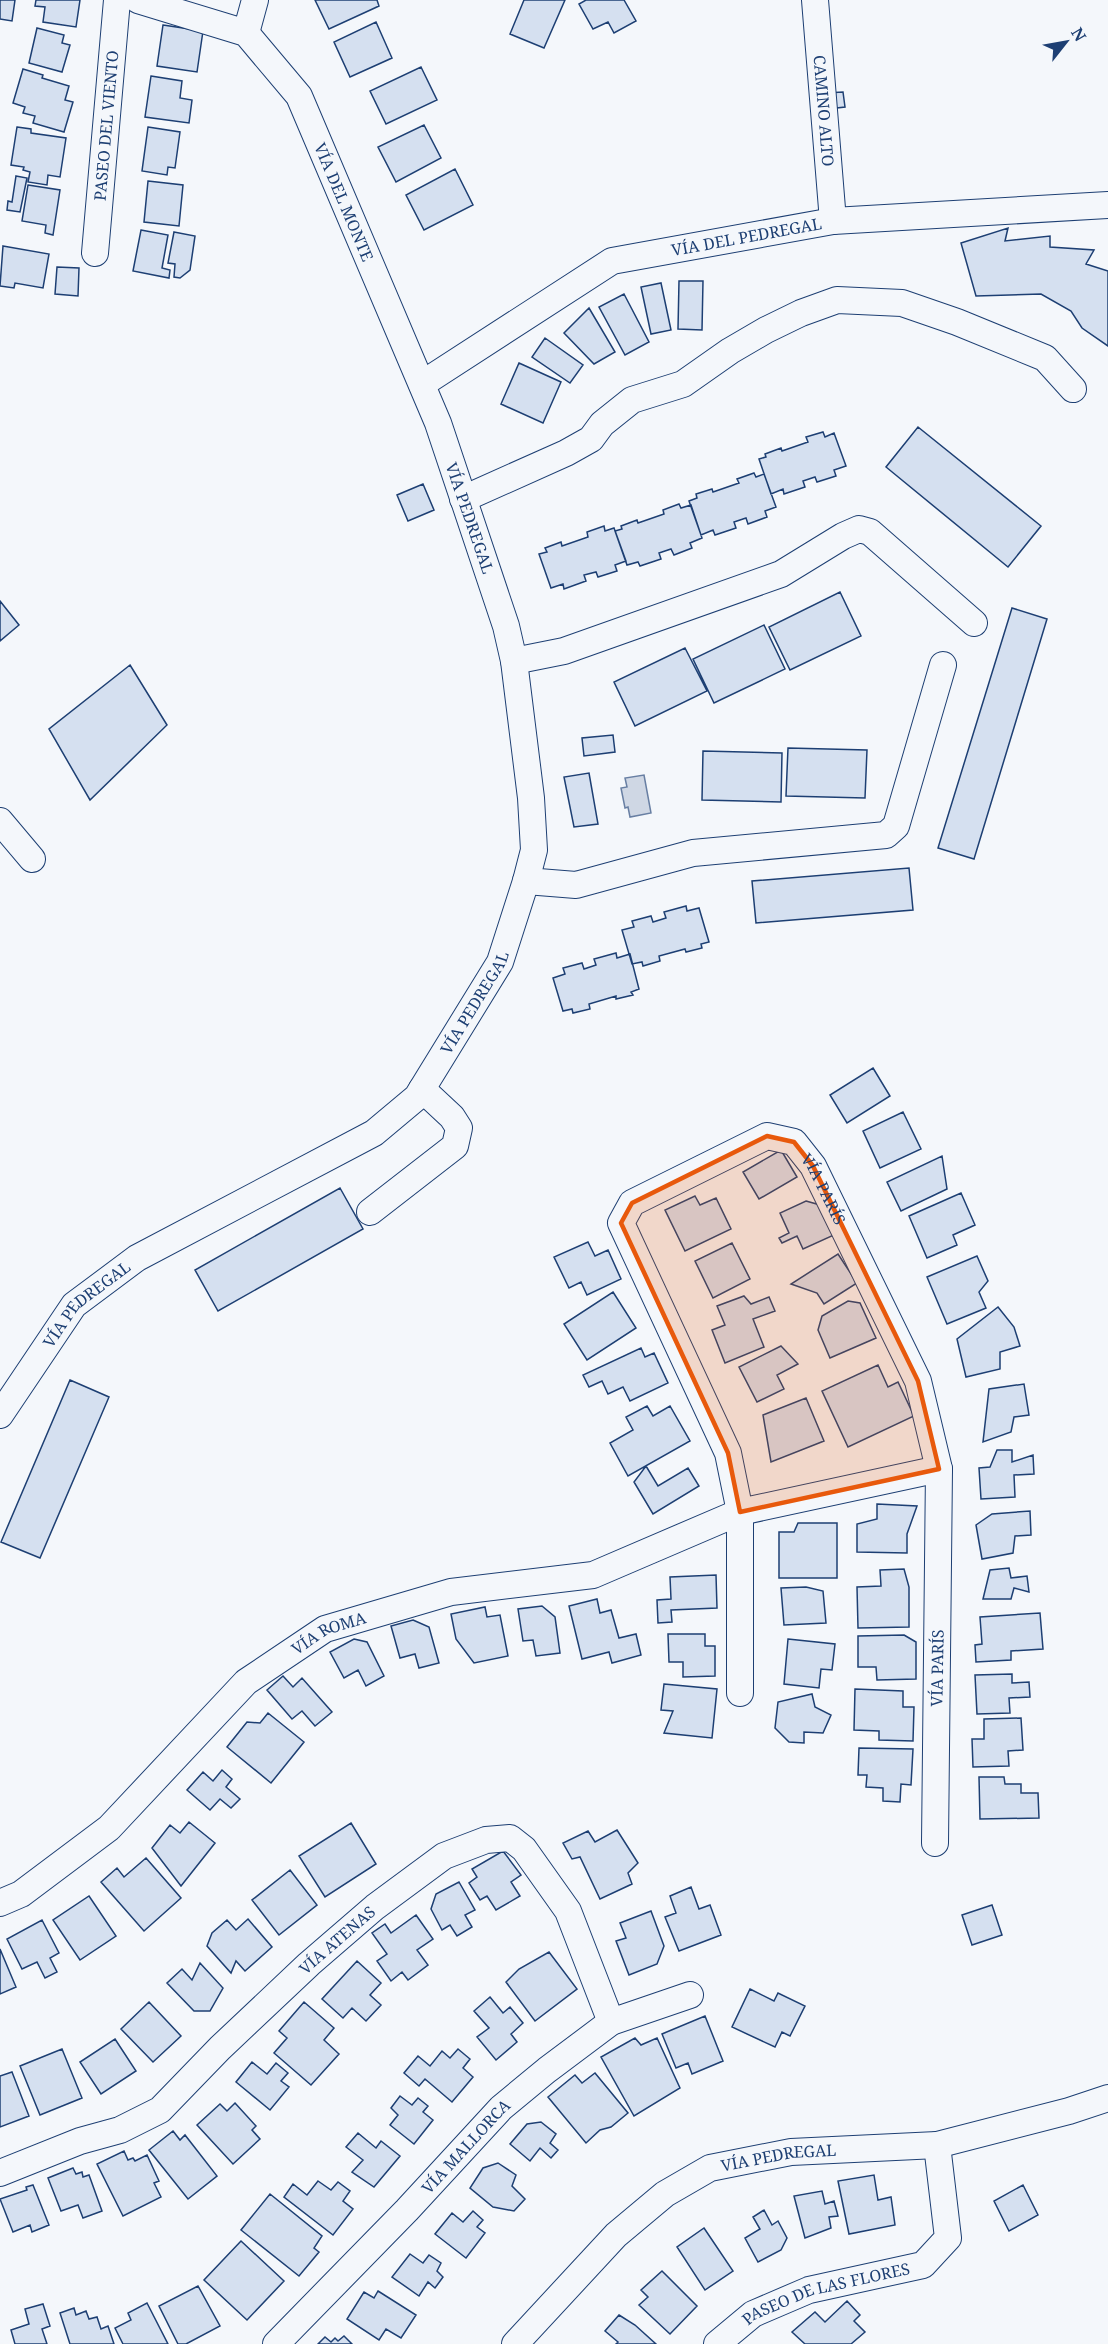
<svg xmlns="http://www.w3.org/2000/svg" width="1108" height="2344" font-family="'Noto Serif',serif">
<rect width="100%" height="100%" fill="#f4f7fb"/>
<path fill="#cfd7e4" stroke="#687fa3" stroke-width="1.5" d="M644 775 651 813 630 817 628 807 625 808 621 788 627 787 625 778Z"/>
<path fill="#d5e0f0" stroke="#1d3f73" stroke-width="1.5" d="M0 0H15L12 21 0 19Z
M36 0H80L76 27 43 22 45 7 35 6Z
M315 0H377L379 6 329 29Z
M524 0H565L544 48 510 34Z
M586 0H624L636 21 614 33 608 22 593 29 579 4Z
M376 22 392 58 350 77 334 42Z
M163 25 203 31 197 72 157 66Z
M37 28 64 35 62 43 70 45 62 72 29 63Z
M421 67 437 100 386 124 370 91Z
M23 69 43 75 42 78 69 86 65 100 73 102 64 132 33 123 35 116 23 113 25 107 13 103Z
M151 76 182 81 180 98 192 100 189 123 145 117Z
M843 92 845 107 828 109 826 93Z
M424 125 441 158 396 182 378 147Z
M17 127 31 129V133L66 138 60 177 48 175 47 185 28 182 30 172 23 170 24 167 11 165Z
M148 127 180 132 175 168 168 167 167 175 142 171Z
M455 169 473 205 424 230 406 195Z
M16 176 27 178 20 212 7 210 8 201 12 202Z
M148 181 183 185 179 226 144 222Z
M28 185 60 190 53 235 45 233 46 225 22 221Z
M1008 228 1005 241 1050 236V247L1094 250 1086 264 1108 271V346L1082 328 1071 311 1041 294 976 296 961 243Z
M141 230 168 235 162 268 170 270 169 278 133 271Z
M174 232 195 236 190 270 180 278 174 277 175 264 168 263Z
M3 246 49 254 43 288 15 283 14 288 0 286Z
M57 267 79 268 78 296 55 294Z
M679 281H703L702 330 678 329Z
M661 283 671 330 651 334 641 287Z
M624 294 649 342 625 355 599 307Z
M589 308 615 352 594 364 564 333Z
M545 338 583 365 570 383 532 357Z
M519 363 561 382 543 423 501 404Z
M918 427 1041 526 1008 567 886 467Z
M823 432 825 437 834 433 846 466 834 470 836 476 817 482 815 477 803 481 805 487 784 494 783 489 771 494 759 459 766 457 765 454 781 448 782 451 808 442 806 437Z
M754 473 756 477 764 474 776 507 765 511 767 517 748 524 746 518 734 522 736 528 715 535 713 530 701 535 689 501 697 498 696 494 712 489 713 492 739 483 737 479Z
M423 484 434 510 408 521 397 495Z
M679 504 681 508 691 505 702 538 690 543 692 548 674 555 671 549 659 553 661 559 640 566 638 562 627 565 615 531 622 529 621 526 637 520 638 523 664 514 663 510Z
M604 526 605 531 614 528 626 561 615 565 617 571 598 577 596 572 584 575 586 581 564 589 563 584 551 588 539 554 547 552 545 548 561 542 562 546 588 537 587 532Z
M840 592 861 636 790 670 769 627Z
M0 601 19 625 0 641Z
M1012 608 1047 619 974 859 938 848Z
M764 625 785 669 714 703 693 659Z
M685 648 707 691 635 726 614 682Z
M130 665 167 725 90 800 49 729Z
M613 735 615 752 584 756 582 738Z
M788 748 867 750 865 798 786 796Z
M703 751 782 753 781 802 702 800Z
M589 773 598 824 574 827 564 777Z
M909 868 913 910 756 923 752 881Z
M686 906 687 911 699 908 709 942 701 944 702 948 686 952 685 949 659 956 660 961 643 966 642 962 632 964 622 930 634 927 632 921 651 916 653 922 666 918 664 912Z
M616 953 617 958 630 954 639 989 631 992 633 995 616 999V996L589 1004 590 1009 573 1013 572 1009 563 1011 553 978 565 974 563 968 582 963 584 969 596 965 594 959Z
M873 1068 890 1096 847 1123 830 1095Z
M903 1112 921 1149 880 1168 863 1131Z
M781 1150 797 1177 759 1199 743 1172Z
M942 1156 947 1189 901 1211 887 1182Z
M340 1188 363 1229 218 1311 195 1270Z
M961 1193 975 1225 953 1235 957 1245 927 1258 909 1216Z
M695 1196 700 1205 716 1198 731 1229 685 1251 665 1210Z
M806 1201 820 1205 834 1235 803 1249 797 1236 782 1243 779 1238 789 1233 780 1213Z
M588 1242 595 1256 608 1250 621 1279 587 1295 581 1282 569 1288 554 1257Z
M732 1243 750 1279 713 1298 695 1261Z
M838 1254 857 1283 824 1304 817 1293 791 1284Z
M977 1256 988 1281 979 1292 986 1308 947 1324 927 1277Z
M613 1292 636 1328 587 1360 564 1324Z
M744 1296 751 1304 769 1297 775 1311 753 1319 764 1347 725 1363 712 1330 725 1325 717 1306Z
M848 1301 860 1303 876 1338 830 1358 818 1330 822 1316Z
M998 1307 1014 1327 1020 1346 1000 1352V1369L966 1377 957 1339Z
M781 1346 798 1364 777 1375 784 1389 757 1402 739 1367Z
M641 1348 645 1357 654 1353 668 1383 630 1401 623 1387 608 1394 602 1381 589 1387 583 1375Z
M878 1365 888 1387 898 1382 914 1416 848 1447 822 1391Z
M70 1380 109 1397 40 1558 1 1542Z
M1024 1384 1029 1415 1014 1417 1011 1432 983 1442 989 1389Z
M806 1398 824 1441 771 1462 763 1415Z
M647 1406 653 1416 670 1406 690 1441 628 1476 610 1443 633 1430 626 1417Z
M997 1450H1012V1462L1033 1455 1034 1474 1014 1475 1015 1497 981 1499 979 1468 990 1467Z
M646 1466 658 1486 688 1468 699 1486 653 1514 634 1482Z
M877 1504 917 1506 907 1534V1553L857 1552V1524L877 1519Z
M1030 1511 1031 1535 1015 1536 1013 1553 982 1559 976 1525 992 1514Z
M798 1523H837V1578H779V1532H794Z
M1009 1568 1011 1578 1027 1576 1029 1592 1014 1588 1011 1599H983L990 1570Z
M904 1569 909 1587V1627L858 1628 857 1587 881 1586 880 1570Z
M716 1575 717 1608 671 1610 672 1622 658 1623 657 1600 671 1599 670 1577Z
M806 1587 823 1591 826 1623 784 1625 781 1588Z
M597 1599 600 1613 611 1610 619 1638 636 1634 641 1655 612 1663 609 1652 582 1659 569 1606Z
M542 1606 555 1617 560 1653 536 1656 533 1640 523 1641 518 1609Z
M485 1607 487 1617 500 1615 508 1656 474 1663 456 1639 451 1614Z
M1040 1613 1043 1649 1011 1651V1660L976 1662 975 1645 982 1644 980 1617Z
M413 1620 429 1627 439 1663 419 1668 415 1654 400 1658 391 1626Z
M668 1634H705V1646H715V1676L683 1677V1662H669Z
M904 1635 916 1642V1679L877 1680 876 1667H858V1636Z
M354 1639 367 1642 384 1676 366 1686 358 1670 344 1678 330 1652Z
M788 1639 835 1644 832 1670 821 1669 819 1688 784 1684Z
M1012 1674V1683L1029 1682 1030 1697 1009 1698 1010 1713 977 1714 975 1675Z
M283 1676 293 1687 302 1678 332 1712 315 1726 302 1711 292 1719 267 1690Z
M664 1684 717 1689 712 1738 664 1733 673 1711 661 1710Z
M855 1689 903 1691V1707H914L913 1741 879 1740V1731L854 1730Z
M812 1694 815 1707 831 1715 823 1733 804 1732V1743L789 1742 775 1728 778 1702Z
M268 1713 304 1742 271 1783 227 1747 247 1722 260 1723Z
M1021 1718 1023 1750 1008 1751 1009 1766 973 1767 972 1739H984V1719Z
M859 1748 913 1749 911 1785 901 1784 900 1802 883 1801V1788L866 1787 867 1775H858Z
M222 1770 232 1779 226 1787 240 1799 231 1808 220 1799 210 1810 187 1790 203 1772 213 1781Z
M979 1777H1004L1005 1784H1021V1793H1038L1039 1818 980 1819Z
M189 1822 215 1843 181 1886 152 1848 170 1825 180 1833Z
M351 1823 376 1864 325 1897 299 1856Z
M617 1830 638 1863 628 1873 632 1884 600 1899 580 1857 572 1859 563 1843 588 1831 595 1842Z
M503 1851 521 1875 511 1882 520 1896 496 1910 487 1896 480 1900 469 1883 477 1877 472 1869Z
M146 1858 181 1898 144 1931 101 1882 117 1868 124 1877Z
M290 1870 317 1905 279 1935 252 1900Z
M459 1882 475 1910 465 1915 472 1927 457 1936 450 1925 442 1930 431 1909 436 1894Z
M691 1887 699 1909 710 1905 721 1935 679 1951 665 1917 676 1913 670 1896Z
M89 1896 116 1936 80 1960 53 1920Z
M992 1905 1002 1935 972 1945 962 1915Z
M651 1911 664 1946 657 1964 629 1975 616 1941 626 1938 620 1923Z
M416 1915 433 1939 417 1950 428 1965 408 1980 402 1972 391 1981 377 1961 387 1954 372 1933 385 1924 391 1933Z
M248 1919 272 1947 245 1971 236 1961 231 1973 207 1946 212 1933 227 1920 236 1930Z
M42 1920 59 1953 50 1958 57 1972 45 1978 37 1962 22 1969 7 1939Z
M0 1949 16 1987 0 1994Z
M549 1952 577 1989 535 2021 506 1982 519 1969Z
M357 1961 381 1983 370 1995 381 2005 366 2021 352 2008 343 2018 322 1999Z
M200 1963 223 1988 210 2011H194L167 1983 182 1969 192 1980Z
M750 1989 774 2001 778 1993 805 2006 790 2036 782 2032 775 2047 732 2027Z
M490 1997 503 2013 510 2007 523 2023 511 2034 517 2042 496 2060 477 2037 489 2028 474 2011Z
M149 2002 181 2036 153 2062 121 2029Z
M304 2002 334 2028 324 2040 339 2054 311 2085 274 2053 287 2038 279 2031Z
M705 2016 723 2061 692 2074 688 2063 676 2068 662 2034Z
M635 2038 641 2045 657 2038 680 2088 634 2116 601 2057Z
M115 2039 136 2071 101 2094 80 2062Z
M62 2049 82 2098 40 2115 20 2066Z
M458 2049 470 2059 463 2068 473 2077 452 2102 425 2079 419 2086 404 2073 418 2056 430 2066 442 2051 450 2058Z
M252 2062 267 2074 276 2063 288 2073 281 2081 289 2087 270 2110 236 2082Z
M12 2072 29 2116 0 2127V2076Z
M595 2073 628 2113 611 2127 600 2130 586 2143 548 2097 575 2075 582 2083Z
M400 2096 412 2105 418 2098 428 2106 423 2112 433 2120 414 2144 390 2125 398 2115 391 2108Z
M235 2103 256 2126 252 2130 260 2139 233 2164 197 2125 220 2104 227 2111Z
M541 2122 556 2134 550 2143 558 2150 551 2158 540 2148 530 2161 510 2144 527 2124Z
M173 2131 180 2140 185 2135 217 2176 188 2199 149 2150Z
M358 2133 376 2148 381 2141 400 2156 374 2187 352 2172 363 2160 346 2147Z
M124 2151 128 2160 133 2158 135 2161 147 2155 159 2181 154 2183 161 2197 123 2216 97 2164Z
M498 2163 516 2175 512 2186 525 2199 514 2211 493 2207 470 2188 483 2168Z
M73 2168 76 2174 82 2172 83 2177 89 2175 102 2211 83 2218 78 2205 61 2211 48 2178Z
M874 2175 878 2200 891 2197 895 2225 849 2234 838 2181Z
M318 2181 331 2190 338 2182 350 2191 343 2201 353 2209 333 2235 284 2197 293 2184 307 2195Z
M33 2185 49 2225 32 2232 30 2225 13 2232 0 2199 27 2190 26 2187Z
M1023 2185 1038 2215 1009 2231 994 2201Z
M822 2191 825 2204 834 2201 838 2216 829 2217 831 2228 805 2238 794 2196Z
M270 2194 322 2236 314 2248 319 2252 299 2276 241 2230Z
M764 2210 772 2225 778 2221 787 2238 781 2250 758 2262 745 2238 760 2229 753 2217Z
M473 2211 483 2220 477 2227 485 2233 466 2258 435 2234 452 2213 463 2222Z
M704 2228 733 2271 705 2290 677 2247Z
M241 2241 284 2281 247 2320 204 2280Z
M410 2254 423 2263 429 2255 441 2263 437 2271 443 2277 435 2288 428 2282 419 2296 392 2277Z
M662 2271 697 2306 670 2334 639 2305 648 2297 641 2290Z
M198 2286 220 2326 186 2344H178L159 2306Z
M378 2291 416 2315 401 2338 386 2329 379 2340 347 2319 364 2292 374 2298Z
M847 2301 860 2315 854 2321 865 2332 851 2344H805L792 2332 815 2312 825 2322Z
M147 2303 168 2344H123L115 2328 131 2320 128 2313Z
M43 2304 50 2326 42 2329 47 2344H15L11 2330 29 2324 25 2309Z
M74 2308 76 2315 86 2311 89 2319 97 2317 101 2329 108 2326 114 2344H70L60 2313Z
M619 2315 635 2325 656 2344H616L618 2342 605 2331Z
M344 2336 352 2344H318L325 2337 331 2342 335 2338 338 2341Z"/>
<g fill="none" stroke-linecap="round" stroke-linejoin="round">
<g stroke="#1d3f73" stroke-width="28">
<g id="minor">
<path id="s1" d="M815 0 833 221"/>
<path d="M246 33 255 0"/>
<path id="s2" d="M95 253 117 0"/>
<path id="s3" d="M422 384 612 261 833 221 1108 205"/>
<path d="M463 499 566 453 591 439 602 424 632 400 683 384 730 351 766 330 801 313 837 300 902 303 957 322 1045 358 1073 389"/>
<path d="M514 661 564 651 781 574 843 536 859 529 870 532 974 623"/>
<path d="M0 821 32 859"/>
<path d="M526 881 576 885 693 853 886 835 896 826 943 665"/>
<path d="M370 1212 455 1146 459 1128 452 1117 422 1089"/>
<path id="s4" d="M0 1415 74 1305 137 1258 374 1133 417 1097 500 962 526 881 534 850 531 798 514 661 506 626 438 423 299 96 246 33 138 0"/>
<path id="s5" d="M740 1693V1512L728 1453 621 1223 632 1203 767 1136 794 1142 813 1166 918 1381 939 1469 935 1843"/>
<path id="s6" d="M0 1903 21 1894 109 1828 246 1682 325 1629 451 1592 593 1575 740 1512 939 1469"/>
<path id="s7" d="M0 2173 80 2141 120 2130 160 2110 220 2048 309 1964 375 1907 444 1856 486 1840 510 1838 524 1849 568 1911 611 2022"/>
<path id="s8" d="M276 2344 407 2210 501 2108 547 2070 611 2022 690 1995"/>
<path id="s9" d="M515 2344 616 2235 665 2194 710 2168 791 2152 937 2145 1069 2111 1108 2098"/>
<path id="s10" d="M717 2344 753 2314 809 2290 923 2265 948 2238 937 2145"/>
</g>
</g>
<use href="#minor" stroke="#f4f7fb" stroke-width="26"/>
</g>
<path fill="#e8590c" fill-opacity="0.2" stroke="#e8590c" stroke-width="4.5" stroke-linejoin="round" d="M767 1136 794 1142 813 1166 918 1381 939 1469 740 1512 728 1453 621 1223 632 1203Z"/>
<g text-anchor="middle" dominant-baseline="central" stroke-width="4.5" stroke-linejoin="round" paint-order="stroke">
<g font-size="16" fill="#1d3f73" stroke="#f4f7fb">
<text stroke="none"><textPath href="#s1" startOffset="111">CAMINO ALTO</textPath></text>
<text stroke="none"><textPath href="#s2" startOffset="128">PASEO DEL VIENTO</textPath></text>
<text transform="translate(344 202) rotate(67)">VÍA DEL MONTE</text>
<text stroke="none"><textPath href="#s3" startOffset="363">VÍA DEL PEDREGAL</textPath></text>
<text transform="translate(470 518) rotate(71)">VÍA PEDREGAL</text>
<text stroke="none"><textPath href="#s4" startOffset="646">VÍA PEDREGAL</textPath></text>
<text stroke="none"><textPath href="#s5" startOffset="752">VÍA PARÍS</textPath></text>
<text stroke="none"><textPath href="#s4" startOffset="142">VÍA PEDREGAL</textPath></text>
<text stroke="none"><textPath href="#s6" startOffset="430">VÍA ROMA</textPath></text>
<text transform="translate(937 1668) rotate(-89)">VÍA PARÍS</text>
<text stroke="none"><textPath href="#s7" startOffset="418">VÍA ATENAS</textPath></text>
<text stroke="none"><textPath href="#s8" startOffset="274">VÍA MALLORCA</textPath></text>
<text stroke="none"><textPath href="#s9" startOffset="334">VÍA PEDREGAL</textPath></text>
<text stroke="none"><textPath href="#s10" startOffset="123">PASEO DE LAS FLORES</textPath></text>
</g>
</g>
<g transform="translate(1066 42) rotate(59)" stroke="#f4f7fb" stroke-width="4.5" paint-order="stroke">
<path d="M0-4.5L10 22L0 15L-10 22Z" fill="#1d3f73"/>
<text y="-9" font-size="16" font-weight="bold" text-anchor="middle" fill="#1d3f73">N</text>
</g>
</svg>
